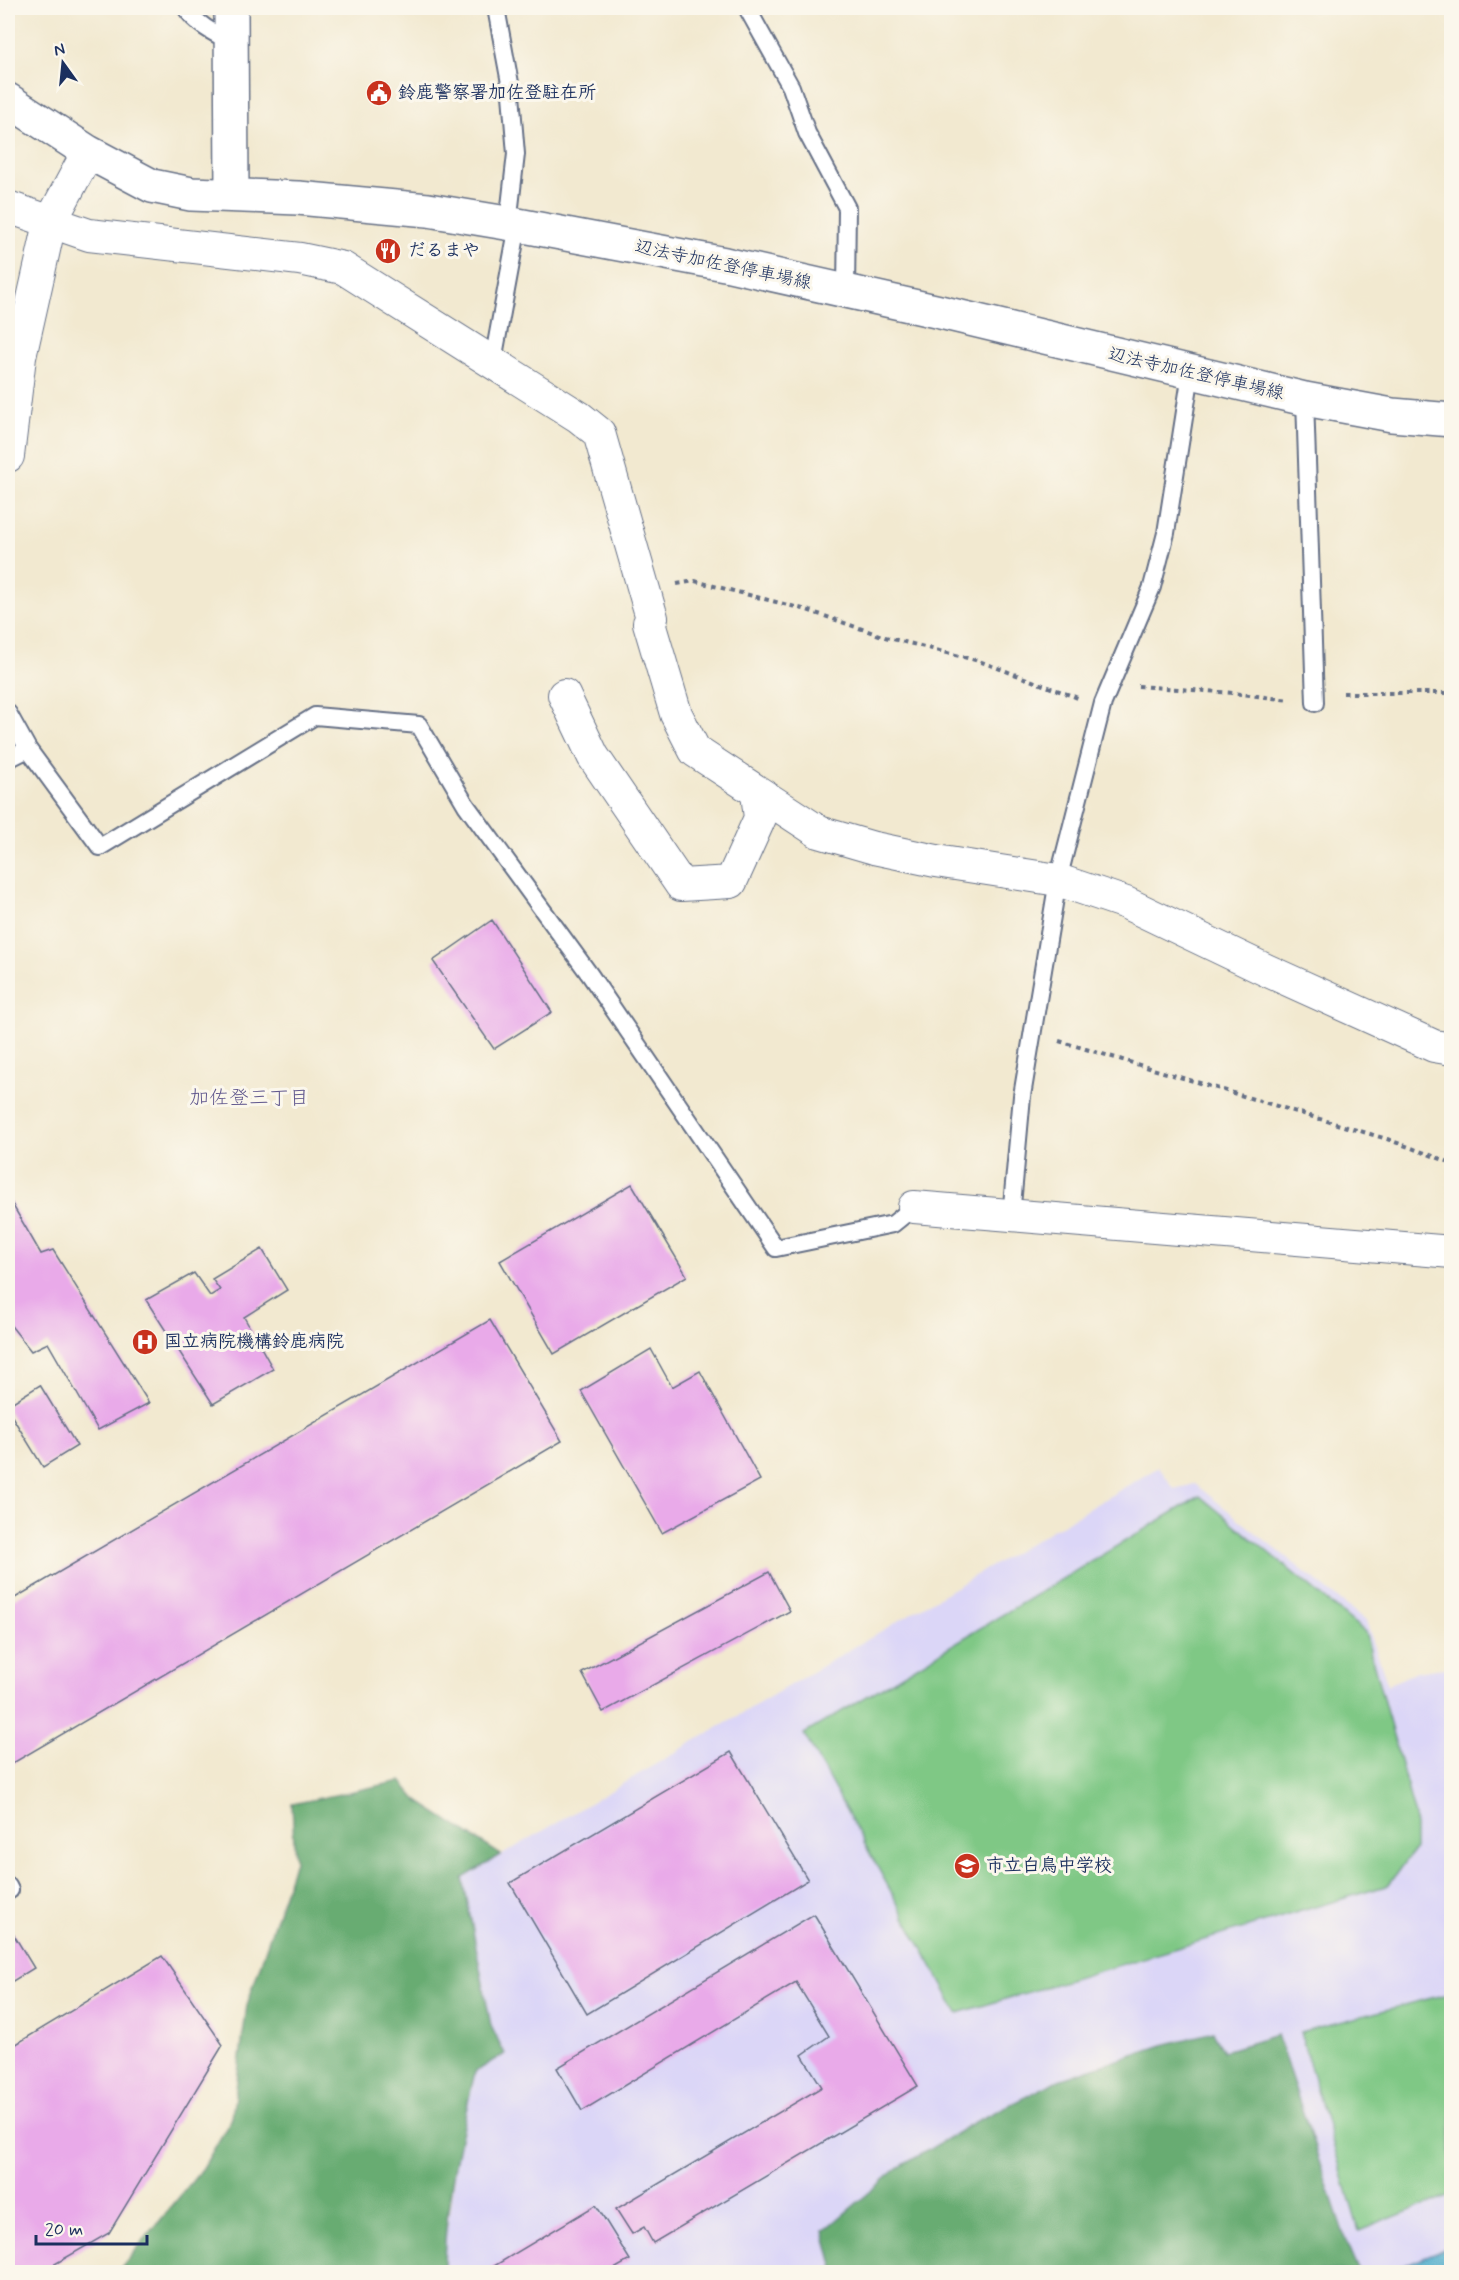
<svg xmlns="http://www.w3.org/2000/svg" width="1459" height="2280" font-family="Mynerve,'Klee One',sans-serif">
<rect width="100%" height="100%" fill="#fbf7ec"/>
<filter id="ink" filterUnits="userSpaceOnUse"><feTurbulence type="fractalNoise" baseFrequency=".0167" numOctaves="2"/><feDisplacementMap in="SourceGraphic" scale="12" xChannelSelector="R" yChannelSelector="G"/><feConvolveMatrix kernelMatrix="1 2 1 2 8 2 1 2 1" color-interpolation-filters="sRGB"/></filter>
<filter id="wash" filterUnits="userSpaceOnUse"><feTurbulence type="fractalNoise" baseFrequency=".008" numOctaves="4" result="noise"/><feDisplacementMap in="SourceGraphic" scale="24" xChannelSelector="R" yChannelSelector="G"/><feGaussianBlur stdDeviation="1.35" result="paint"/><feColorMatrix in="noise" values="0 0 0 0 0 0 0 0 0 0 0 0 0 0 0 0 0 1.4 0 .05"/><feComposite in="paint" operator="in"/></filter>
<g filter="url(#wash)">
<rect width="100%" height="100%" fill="#f2e9d0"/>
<path fill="#dbd6f7" d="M1159 1467 1174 1489 1195 1484 1366 1621 1388 1685 1416 1672 1451 1667V2272H1359L1347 2244 1276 2036 1223 2051 1213 2032 1163 2045 1059 2080 973 2123 824 2231 835 2272H444V2250L459 2140 475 2072 504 2054 491 2026 463 1878Z"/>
<path fill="#7fc885" stroke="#4d7c72" stroke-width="1.5" d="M1200 1496 1365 1632 1415 1816V1849L1389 1885 958 2013 804 1734Z
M1451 1993V2195L1359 2231 1300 2032Z"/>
<path fill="#67ac72" stroke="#416e68" stroke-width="1.5" d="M401 1781 419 1802 501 1855 463 1878 491 2026 505 2054 475 2072C460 2136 444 2206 444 2272H118L203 2168 232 2118 247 2005 295 1861 292 1804Z
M1213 2032 1224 2051 1277 2035 1347 2244 1359 2272H835L824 2231 898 2168 973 2123 1059 2080 1163 2045Z"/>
<path fill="#4cabcb" stroke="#346d94" stroke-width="1.5" d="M1451 2246V2272H1401L1399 2267Z"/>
<g id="blocks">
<path fill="#e9aae9" d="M492 920 552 1012 494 1049 433 961Z
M632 1184 687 1276 554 1354 500 1261Z
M8 1197 41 1254 53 1250 149 1403 98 1430 48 1343 31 1351 8 1322Z
M262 1249 287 1290 244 1317 273 1369 213 1404 146 1300 194 1273 210 1296 220 1290 212 1279Z
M490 1320 562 1441 8 1766V1602Z
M651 1349 672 1387 700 1371 760 1480 662 1533 581 1391Z
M40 1385 77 1446 43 1467 8 1410V1405Z
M769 1572 790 1611 603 1712 582 1673Z
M731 1752 808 1880 587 2014 510 1883Z
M814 1914 918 2086 653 2243 644 2227 632 2234 616 2209 822 2087 802 2055 829 2036 796 1982 582 2111 557 2068Z
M9 1927 34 1968 8 1984V1928Z
M162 1956 223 2045 109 2233 41 2272H8V2049Z
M596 2205 630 2260 609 2272H484Z"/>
</g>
</g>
<g filter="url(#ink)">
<use href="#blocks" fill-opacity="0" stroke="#667086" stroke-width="1.5"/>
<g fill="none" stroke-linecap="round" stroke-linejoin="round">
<g stroke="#667086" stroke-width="20">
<path id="lane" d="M186 8C196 24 213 33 230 41
M496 8 510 83 516 154 508 224
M747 8 791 87 807 133 847 208 846 291
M493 361 518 225
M1305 399 1315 703
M8 713 28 749 100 847 315 716 419 725 466 805 590 975 776 1248 893 1224 914 1207
M8 759 28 749
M1011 1216 1022 1096 1058 880 1103 703 1152 587 1166 533 1191 373
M8 1886 10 1890 8 1891"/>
</g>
<g stroke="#667086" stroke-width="34">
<path id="street" d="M8 207 89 235 300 259 343 268 579 417 599 433 652 618 649 623 676 714 695 751 819 832 874 848 936 861 1058 880 1126 903 1266 970 1434 1046 1452 1049
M8 456 20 357 50 223 88 152
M564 695 593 756 681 885 731 882 760 818 757 793
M914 1207 1452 1252"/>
</g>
<g stroke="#667086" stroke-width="36">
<path id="secondary" d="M231 8 232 195
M8 100 88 152 152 186 191 194 298 198 428 210 518 225 725 264 940 312 1305 399 1392 415 1452 420"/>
</g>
<path stroke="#667086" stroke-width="4" stroke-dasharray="4.5 4.5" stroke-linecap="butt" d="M677 584 695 581 807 610 885 637 979 661 1078 698
M1138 686 1233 693 1289 700
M1343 693H1452
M1059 1041 1387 1139 1452 1163"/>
<use href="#lane" stroke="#fff" stroke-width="16"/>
<use href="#street" stroke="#fff" stroke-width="32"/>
<use href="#secondary" stroke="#fff" stroke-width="33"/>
</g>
</g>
<defs>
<g id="civic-disc" transform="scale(1.35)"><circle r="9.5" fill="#c8321e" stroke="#fbf7ec"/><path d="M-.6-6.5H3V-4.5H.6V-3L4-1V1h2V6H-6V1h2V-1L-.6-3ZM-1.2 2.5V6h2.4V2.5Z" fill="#fff"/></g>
<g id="restaurant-disc" transform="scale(1.35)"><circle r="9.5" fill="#c8321e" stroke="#fbf7ec"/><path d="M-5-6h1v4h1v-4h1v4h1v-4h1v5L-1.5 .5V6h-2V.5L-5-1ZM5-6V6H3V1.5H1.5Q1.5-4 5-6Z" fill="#fff"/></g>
<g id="hospital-disc" transform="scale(1.35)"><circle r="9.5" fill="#c8321e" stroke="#fbf7ec"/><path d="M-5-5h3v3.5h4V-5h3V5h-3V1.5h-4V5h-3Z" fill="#fff"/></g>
<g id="school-disc" transform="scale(1.35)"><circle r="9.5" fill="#c8321e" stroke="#fbf7ec"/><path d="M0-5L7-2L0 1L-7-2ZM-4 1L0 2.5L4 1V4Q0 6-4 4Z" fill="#fff"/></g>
</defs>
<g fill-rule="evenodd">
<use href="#civic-disc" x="379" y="93"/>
<use href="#restaurant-disc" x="388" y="251"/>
<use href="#hospital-disc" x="145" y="1342"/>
<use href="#school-disc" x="967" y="1866"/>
</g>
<g text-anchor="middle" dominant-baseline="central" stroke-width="6" stroke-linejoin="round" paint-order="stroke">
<g font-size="18" font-weight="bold" fill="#1b2f5e" stroke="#fbf7ec" text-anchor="start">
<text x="398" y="93">鈴鹿警察署加佐登駐在所</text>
<text x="408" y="251">だるまや</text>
<text x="164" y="1342">国立病院機構鈴鹿病院</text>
<text x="986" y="1866">市立白鳥中学校</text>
</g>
<g font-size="18" fill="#1b2f5e" stroke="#fbf7ec">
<text transform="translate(723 265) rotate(12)">辺法寺加佐登停車場線</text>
<text transform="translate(1196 374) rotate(13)">辺法寺加佐登停車場線</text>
</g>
<g font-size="20" fill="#635a8f" stroke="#fbf7ec">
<text x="249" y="1098">加佐登三丁目</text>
</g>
</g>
<rect width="1459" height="2280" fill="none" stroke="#fbf7ec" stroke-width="30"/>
<g transform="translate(63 63) rotate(345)" stroke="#fbf7ec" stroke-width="4.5" paint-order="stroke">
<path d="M0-4.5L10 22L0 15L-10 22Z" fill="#1b2f5e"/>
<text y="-9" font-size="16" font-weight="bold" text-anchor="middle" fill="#1b2f5e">N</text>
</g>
<path d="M36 2235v9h111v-9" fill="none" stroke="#1b2f5e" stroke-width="3"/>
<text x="45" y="2235" font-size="18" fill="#1b2f5e" stroke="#fbf7ec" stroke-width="4.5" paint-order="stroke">20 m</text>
</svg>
